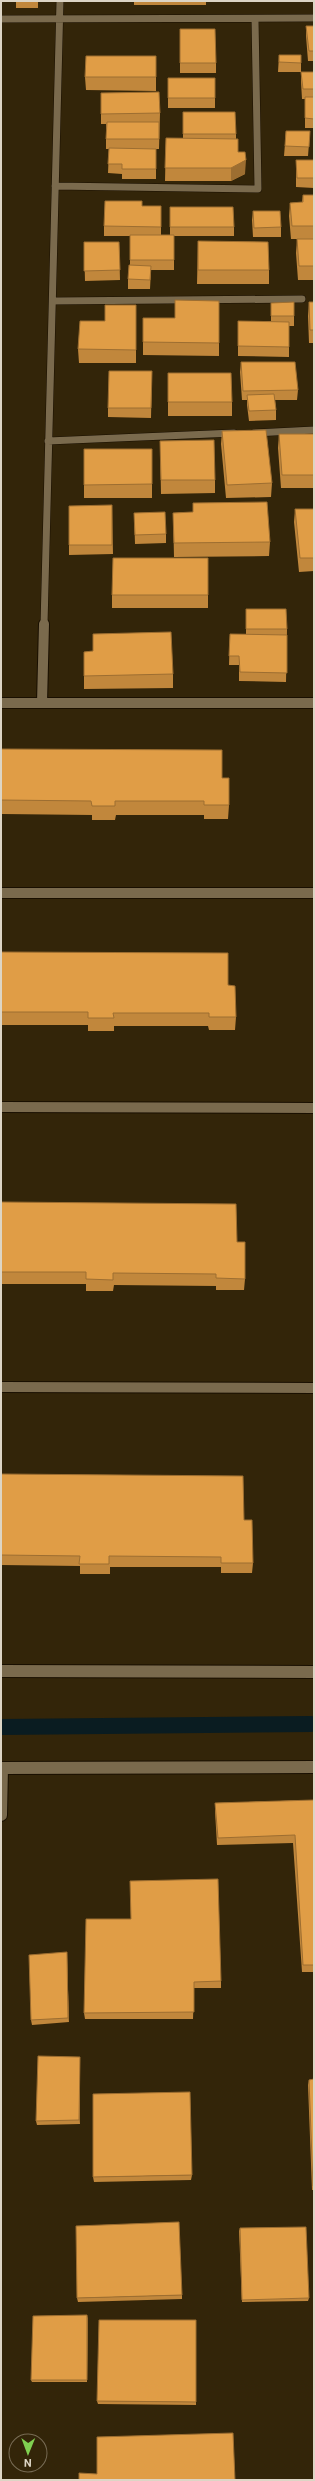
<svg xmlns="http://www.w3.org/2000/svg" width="315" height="2481" font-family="Roboto,sans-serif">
<rect width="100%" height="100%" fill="#332509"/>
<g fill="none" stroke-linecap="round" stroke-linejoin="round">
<path fill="#0a1c21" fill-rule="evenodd" d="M312 1716 314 1717V1731L312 1732 1 1735V1719Z"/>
<g stroke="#190f00" stroke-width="8">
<path id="minor-far2" d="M1 19 314 18
M55 186 258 189 255 19
M53 301 302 299
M254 433 314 430
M48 441 234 433
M44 625 60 1"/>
</g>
<g stroke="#190f00" stroke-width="12">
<path id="minor-far1" d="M1 703H314
M42 703 44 624
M1 893H314
M1 1107 314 1108
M1 1387 314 1388"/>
</g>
<g stroke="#190f00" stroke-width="14">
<path id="minor" d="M1 1671 314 1672
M1 1768 314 1767
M1 1815 2 1768"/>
</g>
<use href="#minor-far2" stroke="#7a6a4d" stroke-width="7"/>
<use href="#minor-far1" stroke="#7a6a4d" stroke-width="10"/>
<use href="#minor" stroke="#7a6a4d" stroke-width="12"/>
</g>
<path fill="#c1873c" d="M16 1H38V8H16Z
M134 1H206V5H134Z
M306 26H314V61H308L306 36Z
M180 29 216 63V73H180Z
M279 55 301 63V72H278Z
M156 56V91L86 90 85 77Z
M301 72H314V128H305V99H302L301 82Z
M168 78 215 98V108H168Z
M101 93 160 113 159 149H156V179H122V174L108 173 109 149H106V124H101Z
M183 112 236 134V139L238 152 245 174 231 181H165L166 138H183Z
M286 131H310L308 156H284Z
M296 160H314V188L296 187Z
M303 195H314V239H291L289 216 290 203 302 202Z
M142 206H161V235H170V207L234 227V236H174V270H151L150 289H128V279L130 265V236H104V226Z
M253 211 281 227V237H253L252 220Z
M297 239H314V280H298L296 253Z
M198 241 269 270V284H197Z
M84 242H119L120 280 85 281Z
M309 302H314V343H309L308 316Z
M271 303 294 316V326H289V357L238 356V321H271Z
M136 318V363H79L78 349 105 321Z
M175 318 219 343V356L143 355V342Z
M241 362 298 390 297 400H275L276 410V420L249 421 247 405V400H242L240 372Z
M152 371 151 418 108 417V408Z
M168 373 232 402V416H168Z
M222 431 272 483 271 497 226 498 221 444Z
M279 434H314V488H281L278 448Z
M160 441 215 480V493L161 494Z
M152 449V498H84V485Z
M193 503 270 542 269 556 174 557 173 513 193 512Z
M112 505 113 554 69 555V545Z
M295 509H314V571L299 572 294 522Z
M134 513 166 534V543L135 544Z
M112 595H208V608H112Z
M246 609 287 629 286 682 239 681V665H229L230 634H246Z
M93 651 173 674V688L84 689V652Z
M1 749 222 778 229 805 228 819H204V815H116L115 820H92V815L2 814V820H1Z
M1 952 228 985 236 1017 235 1030H209L208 1026H114V1031H88V1025H1Z
M1 1202 237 1242 245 1279 244 1290H216V1286L114 1285 113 1291H86V1284H1Z
M1 1474 244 1520 253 1563 252 1573H221V1567H110V1574H80V1566L1 1565Z
M314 1800V1972H302L293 1843 217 1845 215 1811V1803Z
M131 1919 221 1981V1988H194L193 2019H85L84 2013Z
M67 1957 69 2022 32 2025 31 2020Z
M80 2061V2124L37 2125 36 2121Z
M314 2079V2190H312L308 2085 309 2080Z
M192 2175 191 2180 94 2182 93 2177Z
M240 2228 309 2298 308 2301 242 2302 239 2231Z
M182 2295V2299L78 2302 77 2298Z
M88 2318 87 2382H32L31 2380Z
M97 2401 196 2402V2405L98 2404Z"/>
<path fill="#9d6e31" d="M246 160 245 174 231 181V168Z
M1 800 2 814V820L1 810Z
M67 1952V1957L69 2022 68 2018Z
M80 2057V2124L79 2120Z
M87 2315 88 2318 87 2382Z"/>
<path fill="#e09d46" stroke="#9d6e31" d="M306 26H314V51H309Z
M180 29H215L216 63H180Z
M279 55H301V63L279 62Z
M86 56H156V77H85Z
M301 72H314V89H303Z
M168 78H215V98H168Z
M159 92 160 113 101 114V93Z
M305 97H314V119L305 118Z
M183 112H235L236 134H183Z
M107 122H159V139H106Z
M286 131H310L309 147 285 146Z
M166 138 238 139V152H245L246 160 231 168H165Z
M109 148 156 149V169H122V164H108Z
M296 160H314V178H297Z
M303 195H314V226H292L290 203 303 202Z
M105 201H142V206H161V227L104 226Z
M170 207H233L234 227H170Z
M253 211H280L281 227 254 228Z
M130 235H174V260H130Z
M297 239H314V266H299Z
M198 241 268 242 269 270H198Z
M84 242H119L120 270 84 271Z
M129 265 151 266 150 280 128 279Z
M175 300 219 301V343L143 342V318H175Z
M294 302V316H271V303Z
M309 302H314V330H310Z
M105 305H136V350L78 349 80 321H105Z
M238 321 289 322V347L238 346Z
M241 362H295L298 390 243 391Z
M109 371H152L151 408H108Z
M168 373H231L232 402H168Z
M274 394 276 410 249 411 247 395Z
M266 430 272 483 227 485 222 431Z
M279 434H314V475H282Z
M214 440 215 480H161L160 441Z
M84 449H152V484L84 485Z
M267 502 270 542 174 543 173 513 193 512V503Z
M112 505V545H69V506Z
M295 509H314V558H300Z
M165 512 166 534 135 535 134 513Z
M113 558H208V595H112Z
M246 609H286L287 629H246Z
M171 632 173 674 84 676V652L93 651V634Z
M230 634 287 635V673L240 672 239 656H229Z
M1 749 222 750V778H229V805H204V801H115V806H92L91 801 1 800V803Z
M1 952 228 953V985L235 986 236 1017H209V1013H113L114 1018H88V1012H1Z
M1 1202 236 1204 237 1242H245V1279L216 1278V1274L113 1273V1280L86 1279V1272H1Z
M1 1474 243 1476 244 1520H252L253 1563H221V1557L109 1556V1564H79L80 1556 1 1555Z
M314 1800V1965H303L295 1835 218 1838 215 1803Z
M218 1879 221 1981 194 1982V2012L84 2013 86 1919H131L130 1881Z
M67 1952 68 2018 31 2020 29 1955Z
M38 2056 80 2057 79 2120 36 2121Z
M314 2079V2186H313L309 2080Z
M190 2092 192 2175 93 2177V2094Z
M179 2222 182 2295 77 2298 76 2226Z
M306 2227 309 2298 242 2300 240 2228Z
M87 2315V2380H31L33 2316Z
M99 2320H196V2402L97 2401Z
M233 2433 235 2480H79V2473L97 2474V2437Z"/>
<rect width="315" height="2481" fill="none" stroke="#ddd5c5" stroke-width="4"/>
<g transform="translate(28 2453) rotate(181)"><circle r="19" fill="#332509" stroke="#776b54"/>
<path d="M0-3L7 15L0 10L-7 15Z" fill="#80d051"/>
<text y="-6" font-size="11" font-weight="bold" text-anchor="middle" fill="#ddd5c5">N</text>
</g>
</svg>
